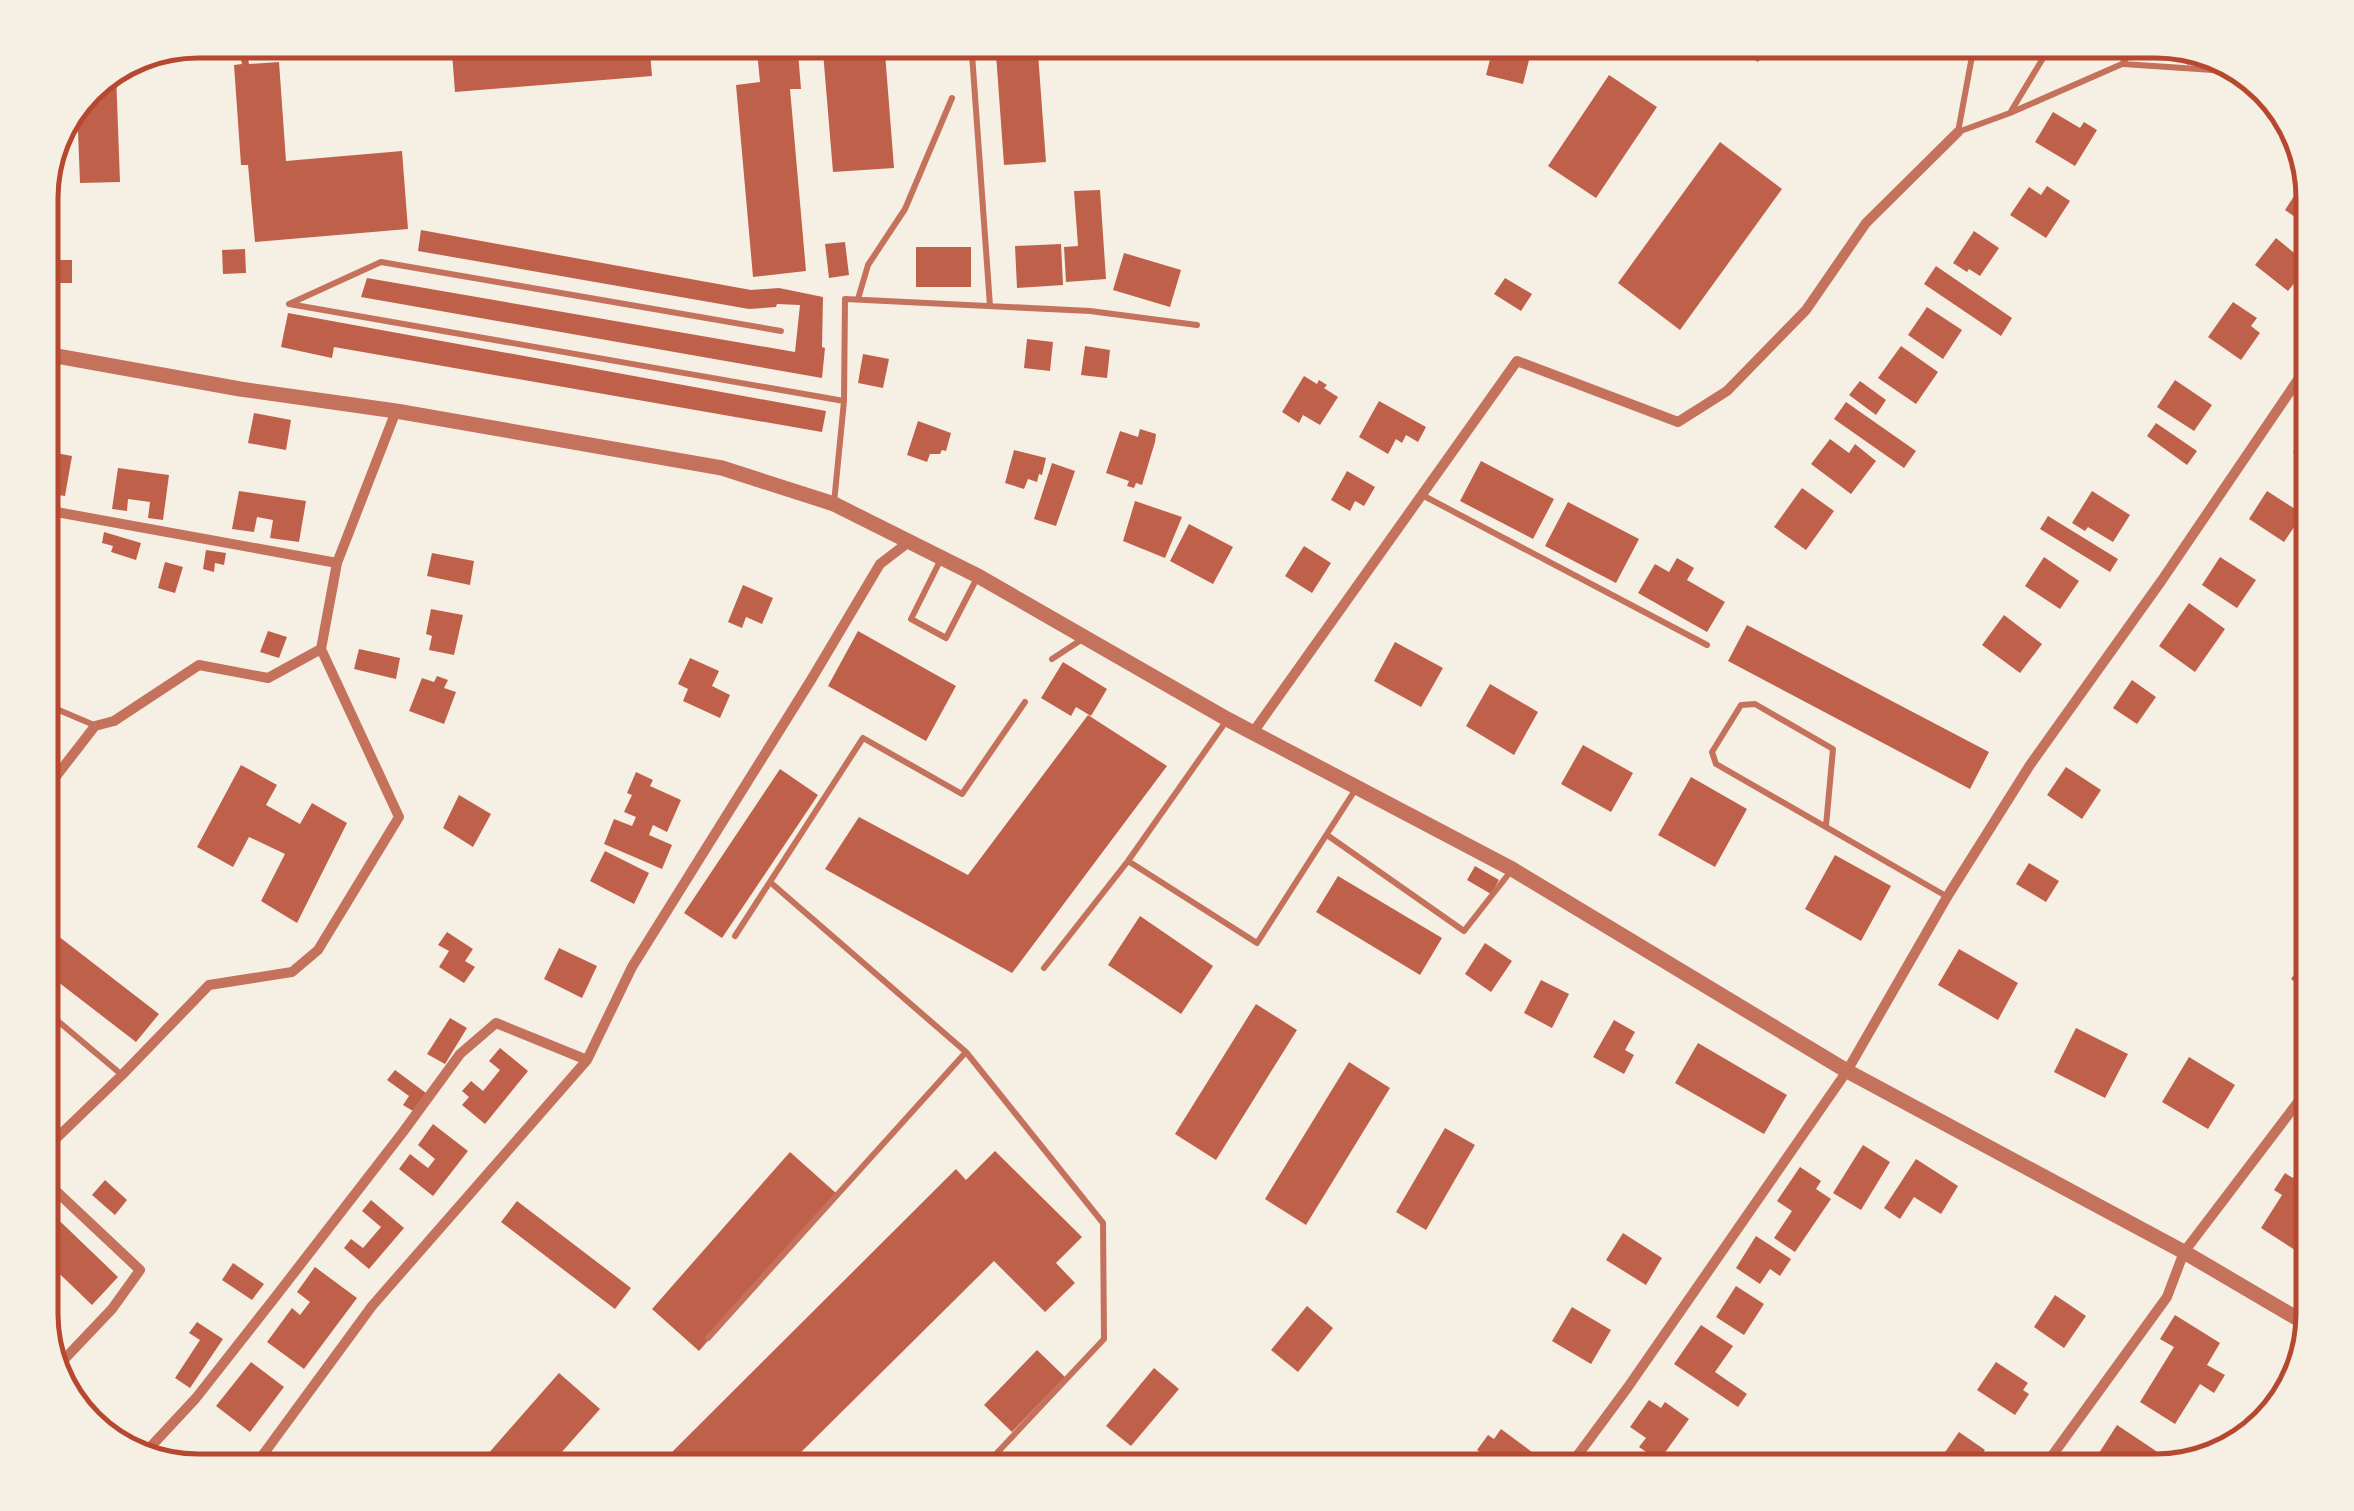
<svg xmlns="http://www.w3.org/2000/svg" width="2354" height="1511" font-family="'Work Sans',sans-serif">
<rect width="100%" height="100%" fill="#f6efe4"/>
<path fill="#bf614a" d="M451 40H649L652 76 455 92Z
M756 40H797L801 89H790L806 271 753 277 736 85 760 82Z
M822 40H884L894 168 833 172Z
M995 40H1037L1046 162 1004 165Z
M1495 40H1534L1523 84 1486 75Z
M1724 40H1772L1758 62Z
M2155 40H2157L2197 52 2188 65Z
M248 59 249 64 279 62 286 161 402 151 408 229 255 242 248 165H241L234 65 242 64 241 60Z
M116 73 120 182 80 183 77 105 86 86Z
M1609 75 1657 107 1596 198 1548 166Z
M2053 112 2080 128 2084 122 2097 130 2075 166 2035 142Z
M1720 142 1782 189 1680 330 1618 283Z
M2309 173 2314 187V230L2285 210Z
M2047 186 2070 201 2046 238 2010 215 2029 187 2041 195Z
M1100 190 1106 279 1066 282 1064 247 1078 246 1074 191Z
M421 230 751 290 779 288 823 297 822 347 825 348 822 378 361 297 367 278 795 352 800 305 777 304 776 307 749 309 418 251Z
M1974 231 1999 248 1980 276 1969 269 1967 272 1953 263Z
M2276 238 2309 265 2288 291 2255 265Z
M845 242 849 275 829 278 825 244Z
M1061 244 1063 285 1017 288 1015 246Z
M916 247H971V287H916Z
M245 249 246 273 223 274 222 250Z
M1124 253 1181 270 1170 307 1113 290Z
M51 260H72V283H51Z
M1936 266 2012 318 2001 336 1924 284Z
M1505 278 1532 294 1521 311 1494 294Z
M2233 302 2257 318 2251 326 2260 333 2241 360 2208 337Z
M1927 307 1962 330 1943 359 1908 335Z
M288 313 826 411 822 432 334 347 332 358 281 347Z
M1027 339 1053 342 1050 371 1024 368Z
M1085 346 1110 350 1107 378 1081 375Z
M1901 346 1938 372 1916 404 1878 378Z
M863 354 889 359 883 388 858 383Z
M1304 376 1317 384 1319 380 1327 385 1324 388 1338 397 1320 425 1303 415 1299 423 1282 412Z
M2175 380 2212 405 2194 431 2157 407Z
M1860 381 1886 400 1876 415 1849 395Z
M1379 401 1426 427 1418 442 1406 435 1402 443 1396 439 1388 454 1359 437Z
M1846 402 1916 451 1904 468 1834 419Z
M254 413 291 420 286 450 248 443Z
M918 421 951 433 946 451 942 450 940 454H930L927 462 907 455Z
M2156 423 2197 451 2187 465 2147 436Z
M2311 424 2314 426V465L2293 452Z
M1140 429 1156 434 1155 442 1142 485 1136 483 1134 488 1127 486 1129 481 1106 473 1120 431 1138 437Z
M1830 439 1849 453 1855 444 1876 461 1851 494 1811 464Z
M40 450 72 456 65 496 52 494 55 479 40 477Z
M1014 450 1046 458 1042 475 1039 474 1037 482 1028 479 1024 489 1005 483Z
M1481 461 1554 499 1533 539 1460 501Z
M1052 463 1075 471 1056 526 1034 519Z
M118 468 169 475 163 520 148 518 150 502 128 499 127 511 112 509Z
M1347 471 1375 487 1364 506 1355 501 1350 511 1331 500Z
M1802 488 1834 511 1806 550 1774 527Z
M239 491 306 501 299 542 270 538 273 520 257 517 254 532 232 529Z
M2092 491 2130 515 2113 542 2088 527 2085 531 2072 523Z
M2267 491 2303 514 2284 542 2249 519Z
M1135 501 1182 517 1165 558 1123 541Z
M1568 502 1639 539 1616 583 1545 546Z
M2048 516 2118 559 2110 572 2040 529Z
M40 519 60 521 57 547 40 544Z
M1189 524 1233 547 1213 584 1170 561Z
M104 532 141 543 136 560 111 552 113 546 102 543Z
M1304 546 1331 563 1312 593 1285 576Z
M206 550 226 553 224 565 215 563 214 572 203 569Z
M432 553 474 561 470 585 427 576Z
M2044 557 2079 581 2060 609 2025 586Z
M2220 557 2256 580 2237 608 2202 585Z
M1677 558 1694 568 1687 580 1725 602 1707 632 1638 593 1655 564 1669 572Z
M165 562 183 567 175 593 158 588Z
M743 585 773 598 762 624 746 617 742 628 728 622Z
M2189 603 2225 629 2195 672 2159 646Z
M431 609 463 615 454 655 429 650 432 636 426 634Z
M2004 615 2042 644 2020 673 1982 645Z
M1747 625 1989 752 1970 789 1728 661Z
M268 631 287 637 279 658 260 652Z
M858 631 956 686 926 741 828 686Z
M1395 642 1443 668 1421 707 1374 681Z
M359 649 400 658 396 679 354 669Z
M690 658 719 671 712 686 730 695 720 718 683 701 688 689 678 684Z
M1063 662 1107 689 1091 716 1076 707 1071 716 1041 698Z
M437 676 448 680 444 688 456 692 444 724 409 711 422 678 434 682Z
M2132 680 2156 697 2137 724 2113 708Z
M1490 684 1538 712 1514 755 1466 726Z
M1088 715 1167 766 1012 973 825 869 859 817 968 875Z
M1583 745 1633 773 1611 812 1561 784Z
M241 765 277 785 266 805 300 824 312 803 347 823 297 923 261 901 285 854 249 837 233 867 197 847Z
M2066 767 2101 790 2082 819 2047 795Z
M780 769 818 795 722 938 684 913Z
M636 772 653 780 650 786 681 800 667 832 653 825 649 835 672 845 662 869 604 844 614 819 632 826 636 817 624 812 632 795 627 793Z
M1691 777 1747 809 1715 867 1658 835Z
M459 795 491 814 473 847 443 828Z
M605 851 649 873 634 904 590 881Z
M1835 855 1891 886 1861 941 1805 909Z
M2029 863 2059 881 2046 902 2016 884Z
M1475 866 1499 880 1491 894 1467 880Z
M1338 876 1442 938 1420 975 1316 912Z
M1140 916 1213 966 1181 1014 1108 965Z
M40 922 159 1014 136 1042 40 968Z
M447 932 473 949 465 961 475 967 464 983 439 967 449 951 438 945Z
M1485 943 1512 961 1491 992 1465 974Z
M2314 947V996L2291 979Z
M559 948 597 966 582 998 544 979Z
M1959 949 2018 983 1998 1020 1938 985Z
M1541 980 1569 994 1552 1028 1524 1013Z
M1256 1004 1297 1030 1216 1160 1175 1134Z
M450 1018 467 1028 445 1064 427 1054Z
M1614 1020 1635 1032 1625 1050 1634 1055 1624 1074 1593 1057Z
M2076 1028 2128 1054 2105 1098 2054 1072Z
M1698 1043 1787 1095 1764 1134 1675 1083Z
M500 1048 528 1071 485 1124 462 1105 469 1097 462 1091 471 1081 483 1091 500 1070 489 1061Z
M2189 1057 2235 1085 2208 1129 2162 1102Z
M1349 1062 1390 1088 1306 1225 1265 1199Z
M395 1070 426 1093 413 1111 403 1105 409 1096 387 1080Z
M433 1124 468 1151 433 1196 399 1169 410 1154 428 1168 435 1159 418 1145Z
M1445 1128 1475 1145 1426 1230 1396 1212Z
M1863 1145 1890 1162 1861 1210 1833 1193Z
M995 1151 1082 1237 1056 1263 1075 1283 1045 1312 994 1261 782 1471H653L956 1169 966 1180Z
M790 1152 837 1194 699 1351 652 1309Z
M1916 1159 1958 1186 1941 1214 1914 1197 1900 1219 1884 1208Z
M1800 1167 1821 1181 1816 1189 1831 1199 1795 1252 1774 1238 1792 1211 1777 1201Z
M2300 1167 2314 1176V1200L2298 1225 2314 1236V1248L2307 1258 2261 1228 2282 1195 2274 1190 2285 1173 2293 1178Z
M105 1180 127 1200 115 1215 92 1195Z
M371 1200 404 1228 369 1269 344 1248 351 1239 363 1248 381 1227 362 1211Z
M517 1201 631 1288 615 1309 501 1222Z
M40 1202 118 1277 92 1305 40 1255Z
M1623 1233 1662 1258 1646 1285 1606 1260Z
M1756 1236 1791 1259 1780 1276 1770 1269 1760 1284 1736 1268Z
M233 1263 264 1284 252 1300 222 1280Z
M315 1267 357 1298 304 1369 267 1342 292 1308 300 1315 310 1302 297 1292Z
M1736 1286 1764 1304 1744 1335 1716 1317Z
M2055 1295 2086 1316 2064 1348 2034 1327Z
M1307 1306 1333 1328 1298 1372 1271 1350Z
M1572 1307 1611 1330 1591 1364 1552 1341Z
M2175 1315 2220 1343 2207 1365 2225 1375 2214 1393 2200 1384 2175 1424 2140 1402 2174 1347 2160 1339Z
M197 1322 223 1339 190 1388 175 1378 200 1340 189 1333Z
M1701 1325 1733 1346 1715 1372 1747 1394 1738 1407 1674 1364Z
M1037 1350 1065 1377 1012 1432 984 1405Z
M251 1362 284 1387 250 1432 216 1406Z
M1996 1362 2028 1383 2023 1390 2029 1394 2015 1415 1977 1390Z
M1154 1368 1179 1389 1131 1446 1106 1426Z
M559 1373 600 1409 545 1471H473Z
M1649 1400 1661 1408 1665 1402 1689 1419 1659 1461 1639 1447 1646 1438 1630 1427Z
M2117 1425 2165 1457 2156 1471H2125L2099 1453Z
M1501 1429 1532 1452 1519 1471H1506L1477 1450 1488 1435 1494 1439Z
M1959 1432 1985 1450 1971 1471H1967L1943 1455Z"/>
<g fill="none" stroke-linecap="round" stroke-linejoin="round">
<path stroke="#c5725c" stroke-width="6" d="M971 40 990 306
M1975 40 1958 132 2010 113
M2054 40 2010 113 2122 64 2140 40
M2123 64 2213 70 2232 63
M40 230 43 181
M858 299 868 265 905 209 952 98
M781 331 381 262 289 304 844 401
M1422 495 1707 645
M834 503 844 401 845 299 1090 311 1197 325
M941 559 911 619 946 638 978 576
M1052 659 1084 638
M40 702 94 725
M1826 826 1833 749 1755 704 1741 705 1712 752 1716 764 1946 896
M1327 835 1464 931 1511 871
M1128 861 1257 943 1357 787
M770 882 966 1052 1103 1223 1104 1339 980 1471
M735 936 863 738 962 794 1025 702
M1044 968 1128 861 1227 720
M40 1006 122 1075
M708 1338 966 1052"/>
<path stroke="#c5725c" stroke-width="10" d="M40 509 337 563
M1254 731 1517 361 1678 422 1727 391 1806 310 1866 223 1958 132
M40 797 95 726 114 721 199 665 268 678 321 649
M40 1154 122 1075 209 985 292 972 318 950 399 817 321 649 337 563 396 411
M40 1176 140 1270 112 1309 54 1370
M143 1455 196 1398 273 1300 403 1132 460 1054 496 1023 587 1060
M251 1471 372 1306 587 1060 632 967 811 680 880 564 910 541
M1566 1471 1628 1387 1847 1071 1947 897 2030 765 2162 580 2314 356
M2041 1471 2167 1297 2184 1252 2314 1081"/>
<path stroke="#c5725c" stroke-width="15" d="M40 353 240 389 396 411 722 468 834 504 978 576 1227 719 1512 869 1847 1071 2184 1252 2310 1326"/>
</g>
<path d="M0 0H2354V1511H0ZM198 58H2156A140 140 0 0 1 2296 198V1314A140 140 0 0 1 2156 1454H198A140 140 0 0 1 58 1314V198A140 140 0 0 1 198 58Z" fill="#f6efe4" fill-rule="evenodd"/>
<path fill="none" stroke="#b5482f" stroke-width="5" d="M198 58H2156A140 140 0 0 1 2296 198V1314A140 140 0 0 1 2156 1454H198A140 140 0 0 1 58 1314V198A140 140 0 0 1 198 58Z"/>
</svg>
